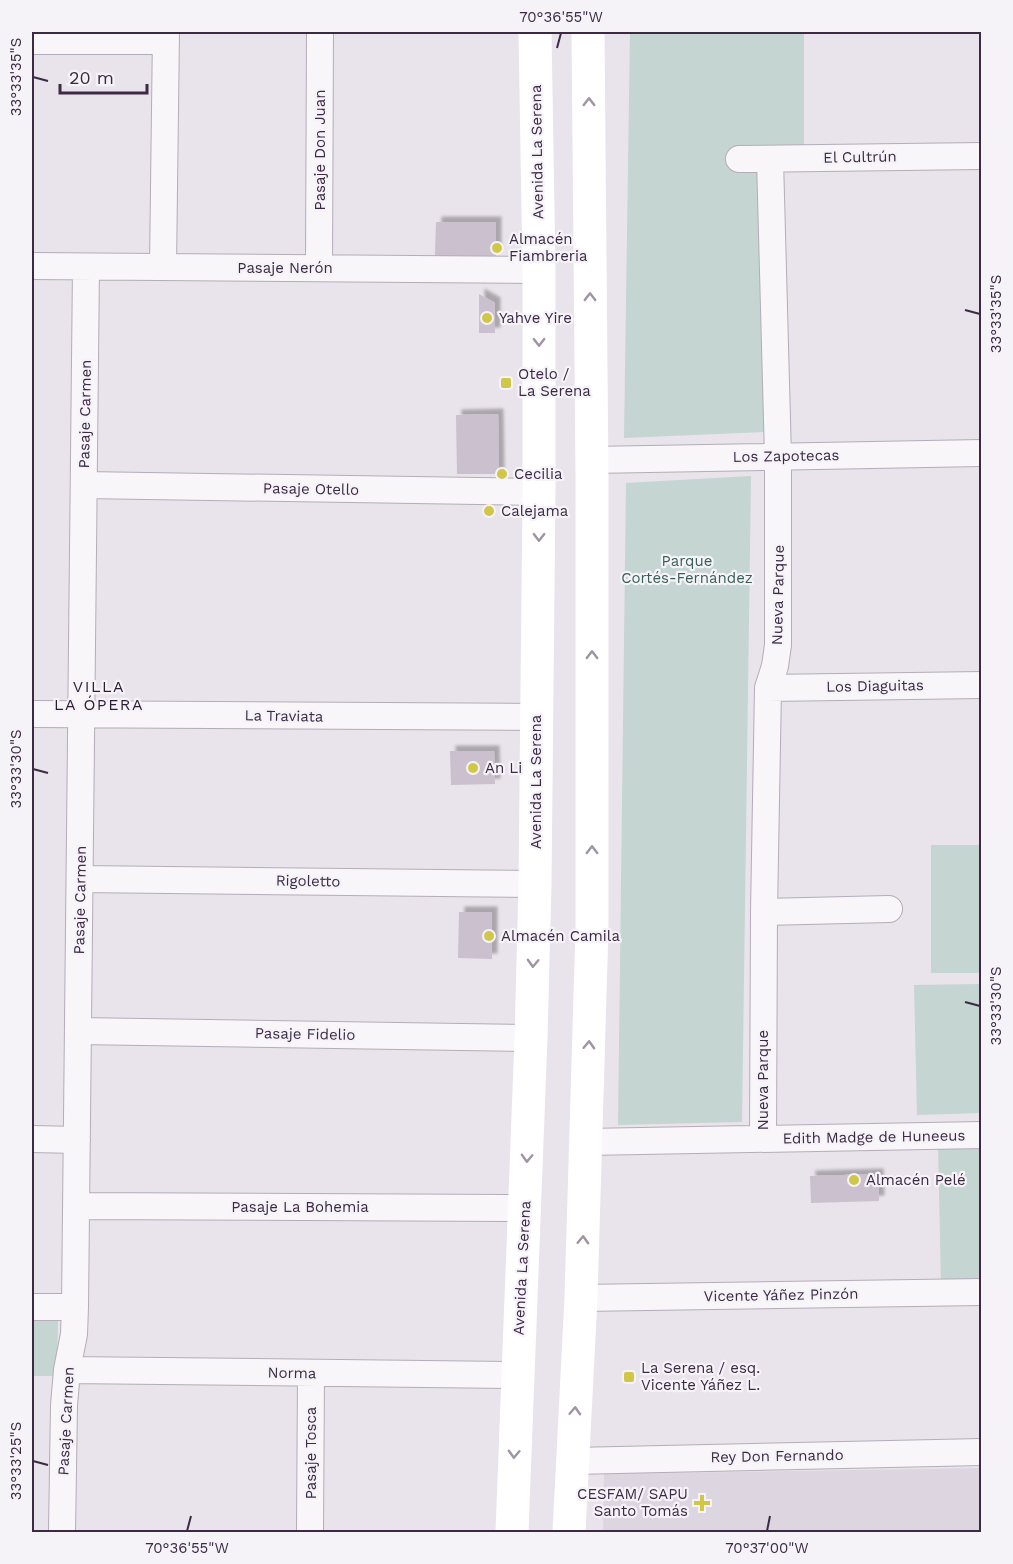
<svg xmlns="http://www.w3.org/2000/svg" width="1013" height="1564" font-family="'Work Sans',sans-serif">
<defs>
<filter id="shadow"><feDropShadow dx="5.5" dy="-5.5" stdDeviation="1.5" flood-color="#0004"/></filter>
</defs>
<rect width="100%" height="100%" fill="#e9e3eb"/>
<path fill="#ddd5e0" d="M981 1468V1532H603L604 1474Z"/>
<path fill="#c4d5d2" d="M630 32H804V149L763 152 760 286 765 432 624 438Z
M751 476 742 1122 618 1125 626 483Z
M931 845H981V973H931Z
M981 984V1113L917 1115 914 985Z
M981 1143V1283H941L938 1145Z
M32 1317H58L57 1376H32Z"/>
<path fill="#cac0ce" filter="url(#shadow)" d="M436 222H496V256H435Z
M479 294 495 303V333H479Z
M498 414 499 474H457L456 415Z
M450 751H494L495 784 451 785Z
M459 912H492V959L458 958Z
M878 1174 879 1201 811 1203 810 1176Z"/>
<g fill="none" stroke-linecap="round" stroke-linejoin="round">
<g stroke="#b5acb9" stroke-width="28">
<path id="street" d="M32 41H166
M739 159 982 156
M32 266 539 270
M163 267 166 32
M319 268 320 32
M591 460 982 453
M84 485 539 492
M768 688 982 685
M32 714 536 717
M80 879 535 884
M764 912 889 909
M78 1031 531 1038
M32 1139 77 1140
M763 1139 764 912 768 688 775 666 778 645V457L770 159
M586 1142 982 1135
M76 1206 525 1208
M581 1298 982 1292
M32 1307H75
M67 1370 517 1375
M573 1461 982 1452
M62 1532 64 1405 67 1370 74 1334 75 1307 86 267
M310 1532 311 1373"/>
</g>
<use href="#street" stroke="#f8f6f9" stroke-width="26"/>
<path stroke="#fff" stroke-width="33" d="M512 1532 531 1038 535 884 539 492V270L535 32
M569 1532 581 1298 592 928V477L588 32"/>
</g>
<defs><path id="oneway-chevron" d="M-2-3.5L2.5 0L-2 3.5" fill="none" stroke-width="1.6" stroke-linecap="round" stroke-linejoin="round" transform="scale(1.5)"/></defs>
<g stroke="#9e94a2">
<use href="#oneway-chevron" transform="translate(589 102) rotate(-90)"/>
<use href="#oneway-chevron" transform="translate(590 297) rotate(-90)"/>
<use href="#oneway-chevron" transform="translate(539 342) rotate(90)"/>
<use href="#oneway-chevron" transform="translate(539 537) rotate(91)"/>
<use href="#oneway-chevron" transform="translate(592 655) rotate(-90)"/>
<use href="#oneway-chevron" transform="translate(592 850) rotate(-90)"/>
<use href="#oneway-chevron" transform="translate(533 963) rotate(92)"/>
<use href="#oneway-chevron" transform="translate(589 1045) rotate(-88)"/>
<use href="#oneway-chevron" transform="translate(527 1158) rotate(92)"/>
<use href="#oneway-chevron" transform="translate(583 1240) rotate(-88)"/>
<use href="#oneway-chevron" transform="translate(575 1411) rotate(-87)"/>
<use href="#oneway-chevron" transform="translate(514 1454) rotate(92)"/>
</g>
<path fill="none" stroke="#3c2a44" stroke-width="2" d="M557 48 561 33M33 77 48 81M965 310 980 314M33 769 48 773M965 1002 980 1006M33 1461 48 1465M187 1531 191 1516M767 1531 770 1516"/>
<g fill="#d0c648" stroke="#f6f3f8" stroke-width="2">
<circle cx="497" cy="248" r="6"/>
<circle cx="487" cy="318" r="6"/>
<rect x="500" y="377" width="12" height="12" rx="3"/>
<circle cx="502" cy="474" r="6"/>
<circle cx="489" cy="511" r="6"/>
<circle cx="473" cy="768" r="6"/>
<circle cx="489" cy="936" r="6"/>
<circle cx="854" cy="1180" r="6"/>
<rect x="623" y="1371" width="12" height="12" rx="3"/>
<path d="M699 1494h6v6h6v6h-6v6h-6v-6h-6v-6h6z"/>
</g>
<g text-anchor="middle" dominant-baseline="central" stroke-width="4.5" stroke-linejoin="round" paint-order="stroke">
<g font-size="15" fill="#3c2a44" stroke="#f6f3f8">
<text transform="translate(320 150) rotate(-90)">Pasaje Don Juan</text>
<text transform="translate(537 152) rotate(-91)">Avenida La Serena</text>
<text transform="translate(860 157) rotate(-1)">El Cultrún</text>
<text x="285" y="268">Pasaje Nerón</text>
<text transform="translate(85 414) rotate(-89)">Pasaje Carmen</text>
<text transform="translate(786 456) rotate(-1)">Los Zapotecas</text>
<text transform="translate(311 489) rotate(1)">Pasaje Otello</text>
<text transform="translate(778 595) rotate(-89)">Nueva Parque</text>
<text transform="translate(875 686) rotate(-1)">Los Diaguitas</text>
<text transform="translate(284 716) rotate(1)">La Traviata</text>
<text transform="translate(536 782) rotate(-90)">Avenida La Serena</text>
<text transform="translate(308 881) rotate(1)">Rigoletto</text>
<text transform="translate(80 900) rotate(-89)">Pasaje Carmen</text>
<text transform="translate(305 1034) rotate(1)">Pasaje Fidelio</text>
<text transform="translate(763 1080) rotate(-90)">Nueva Parque</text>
<text transform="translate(874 1137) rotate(-1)">Edith Madge de Huneeus</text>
<text x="300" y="1207">Pasaje La Bohemia</text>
<text transform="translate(522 1268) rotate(-87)">Avenida La Serena</text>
<text transform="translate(781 1295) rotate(-1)">Vicente Yáñez Pinzón</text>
<text transform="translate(292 1373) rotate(1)">Norma</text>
<text transform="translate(66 1421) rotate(-87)">Pasaje Carmen</text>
<text transform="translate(311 1453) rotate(-90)">Pasaje Tosca</text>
<text transform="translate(777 1456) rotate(-1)">Rey Don Fernando</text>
</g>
<g font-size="15" fill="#3c2a44" stroke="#f6f3f8" text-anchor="start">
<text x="509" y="239">Almacén<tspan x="509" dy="17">Fiambreria</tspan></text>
<text x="499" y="318">Yahve Yire</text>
<text x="518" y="374">Otelo /<tspan x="518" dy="17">La Serena</tspan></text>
<text x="514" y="474">Cecilia</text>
<text x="501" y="511">Calejama</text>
<text x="485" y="768">An Li</text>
<text x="501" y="936">Almacén Camila</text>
<text x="866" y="1180">Almacén Pelé</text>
<text x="641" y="1368">La Serena / esq.<tspan x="641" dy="17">Vicente Yáñez L.</tspan></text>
<text x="688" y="1494" text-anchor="end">CESFAM/ SAPU<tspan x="688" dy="17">Santo Tomás</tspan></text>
</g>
<g font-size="15" fill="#38605b" stroke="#f6f3f8">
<text x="687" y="561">Parque<tspan x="687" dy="17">Cortés-Fernández</tspan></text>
</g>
<g font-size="16" letter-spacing="1.5" fill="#2e1c35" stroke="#f6f3f8">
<text x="99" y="686">VILLA<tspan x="99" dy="18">LA ÓPERA</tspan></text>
</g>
</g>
<rect width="1013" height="1564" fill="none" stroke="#f6f3f8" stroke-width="66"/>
<path d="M60 84v9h87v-9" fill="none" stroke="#3c2a44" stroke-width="3"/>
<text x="69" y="84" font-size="18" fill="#3c2a44" stroke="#f6f3f8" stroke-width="4.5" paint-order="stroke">20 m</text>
<rect x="33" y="33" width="947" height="1498" fill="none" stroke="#3c2a44" stroke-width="2"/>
<g font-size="15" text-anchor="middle" fill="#3c2a44">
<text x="561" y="22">70°36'55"W</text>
<text transform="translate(16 77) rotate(-90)" y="5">33°33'35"S</text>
<text transform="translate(996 314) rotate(-90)" y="5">33°33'35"S</text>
<text transform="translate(16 769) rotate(-90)" y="5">33°33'30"S</text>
<text transform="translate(996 1006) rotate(-90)" y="5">33°33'30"S</text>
<text transform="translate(16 1461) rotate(-90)" y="5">33°33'25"S</text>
<text x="187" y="1553">70°36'55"W</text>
<text x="767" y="1553">70°37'00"W</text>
</g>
</svg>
